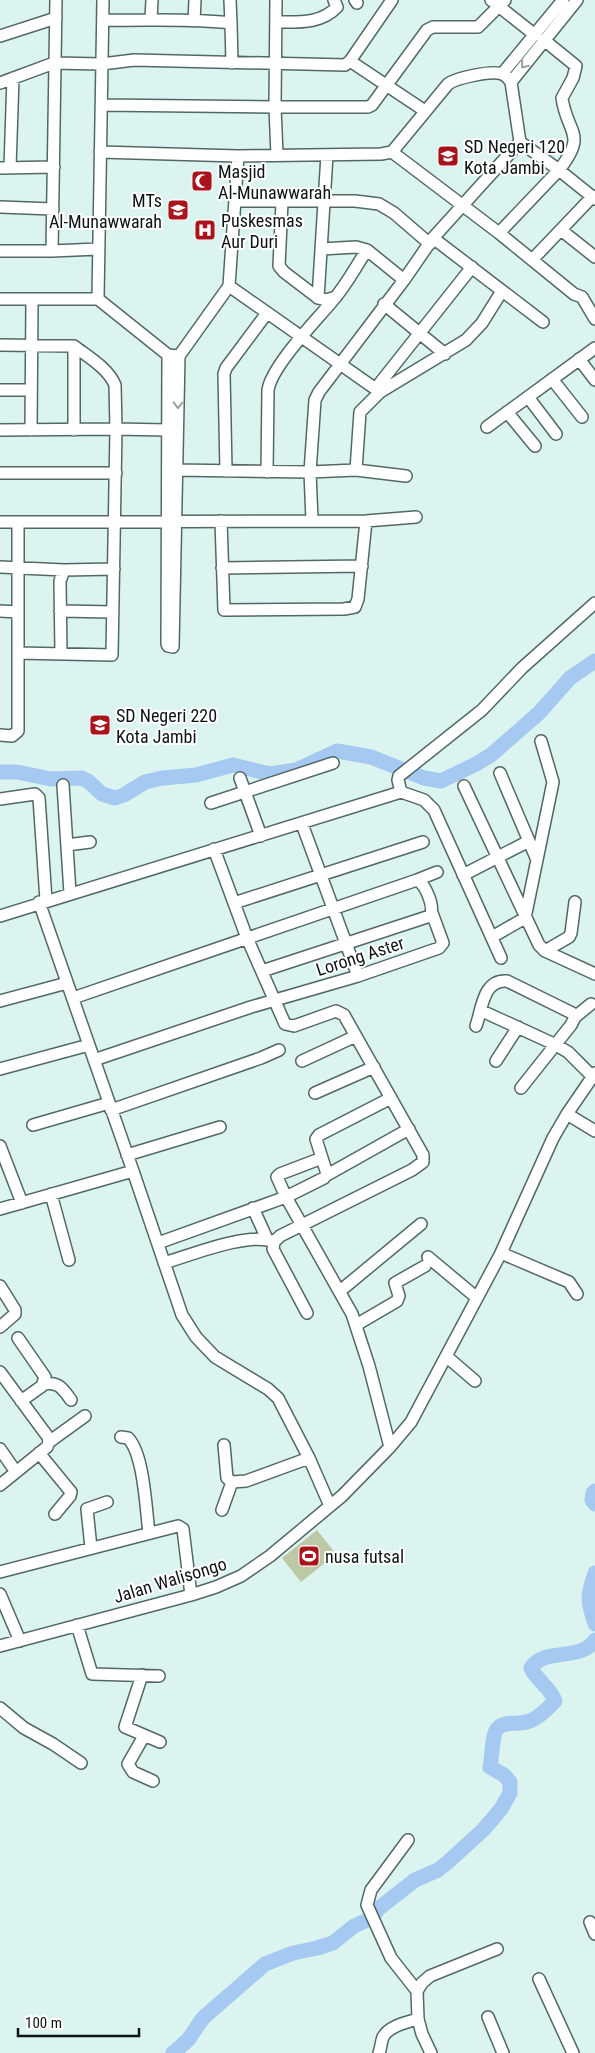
<svg xmlns="http://www.w3.org/2000/svg" width="595" height="2053" font-family="'Roboto Condensed',sans-serif">
<rect width="100%" height="100%" fill="#dbf4f0"/>
<path fill="#bdc8a7" d="M317 1530 336 1554 301 1582 282 1558Z"/>
<g fill="none" stroke-linecap="round" stroke-linejoin="round">
<path stroke="#a5c9f1" stroke-width="15" d="M0 772H17L51 779 81 778 88 781 102 794 115 798 124 795 145 782 162 778 196 775 233 765 270 774 296 770 337 751 371 757 424 778 441 781 476 764 491 755 539 713 570 678 595 661
M595 1491 593 1493 592 1500 595 1504
M595 1573C587 1597 587 1600 595 1624
M173 2053 188 2040 203 2018 265 1964 293 1953 317 1948 333 1943 354 1926 372 1918 378 1909 415 1880 438 1870 448 1862 483 1830 501 1809 510 1793V1782L504 1775 490 1767C492 1758 492 1735 497 1729 504 1720 517 1725 527 1722 538 1719 547 1709 555 1701 550 1687 537 1681 531 1668 544 1647 581 1662 595 1640"/>
<g stroke="#536866" stroke-width="14">
<path id="minor" d="M56 0 52 251 98 249
M230 0 231 23
M355 0 357 3
M491 0 535 35
M151 19 152 0
M103 20C146 21 188 18 231 23L232 63
M194 21 195 0
M277 22C299 22 321 24 337 7L334 0
M0 36 56 18
M350 61 425 111
M502 74 563 0
M511 82 577 0
M0 83 54 63 102 64 134 60 345 65 350 61 392 0
M101 105 275 107 276 0
M100 152 238 156 381 154 392 152 448 84C456 78 492 70 502 74 505 75 509 79 511 82L520 142 559 170 595 199
M392 152 499 233 574 294 582 297 595 319
M277 155 275 107H368L372 105 427 30 433 27H478L505 0
M327 155 318 298 326 300 336 297
M10 167 13 78
M0 168 54 167
M235 201H355L379 204 394 213 430 244
M282 202 279 266 284 272 318 298
M0 207 53 209
M561 230 595 257
M499 233 559 170C588 133 567 134 562 98L573 78 576 66 544 40
M433 238 543 322
M367 250 404 280
M0 251H52
M532 260 593 196
M229 286 380 392 466 340 482 323 502 291
M0 299H98L168 355 179 356 229 286 238 156
M98 299 103 0
M384 304 445 354
M0 345 74 346V430
M74 346C87 356 108 368 115 385L116 429 167 430
M168 355 167 644 168 646 173 647 179 356
M579 359 595 380
M552 379 582 417
M0 390H31
M528 397 556 434
M507 412 535 446
M487 427 595 348
M0 430 116 429 112 655 18 653
M31 430 32 300
M177 470 310 472 356 470 406 476
M356 470 360 412 380 392V383L472 267
M226 471 224 374 226 368 267 313
M267 472 268 390C272 365 318 319 334 299 347 284 356 266 367 250L356 247 321 249
M0 473H116
M312 520 310 472 315 400 319 392 404 280 433 238 520 142
M221 521 224 610 344 609 355 607 358 599 366 521
M0 522 366 521 416 517
M0 567 64 570
M222 568 362 566
M0 611 18 612
M60 611 113 612
M61 654 60 581 64 570 114 569
M0 735 12 736 18 731V522
M500 773 537 860
M240 778 261 836
M63 785 70 893
M464 786 539 945 545 951 595 974
M401 792 398 780 399 776 482 710 522 668 595 603
M0 799 35 794 39 798 46 900
M211 803 333 763
M302 824 358 976
M67 845 90 842
M214 849 247 938 285 1024 294 1026 336 1011 344 1015 423 1155V1162L412 1170 280 1236 274 1242 273 1249 307 1313
M463 875 529 841
M417 880 437 872
M39 902 133 1171
M234 903 423 842
M0 916 401 792 424 800 434 810 501 958
M492 937 525 918 553 782 541 741
M545 951 569 937 571 933 575 902
M73 998 417 880C426 885 435 907 430 916L262 971
M0 1001 67 983
M482 1011 554 1044 568 1052 592 1076
M575 1017 591 1004
M476 1026C482 1009 483 979 507 981L572 1013 575 1017 571 1025 521 1088
M94 1060 251 1007 358 976 439 948 443 943 432 913
M302 1061 356 1036
M496 1061 518 1027
M0 1069 89 1045
M315 1093 374 1067
M111 1110 261 1058 279 1050
M567 1114 595 1131
M33 1125 109 1103
M0 1146 22 1203
M127 1155 220 1127
M322 1158 280 1174 277 1177 286 1197 352 1314 369 1366 390 1447
M327 1175 409 1129
M51 1194 69 1260
M253 1208 267 1239
M0 1209 133 1171 182 1315 196 1337 215 1357 268 1389 278 1398 309 1458 330 1506
M158 1243 286 1197 324 1178 327 1174 316 1139 319 1135 391 1098
M501 1253 569 1282 577 1294
M428 1257 477 1298
M164 1263C191 1255 250 1231 274 1242
M0 1286 15 1310V1314L0 1327
M340 1291 421 1224
M356 1325 397 1301 399 1296 395 1283 425 1266
M18 1338 45 1377 42 1386 21 1401
M446 1356 475 1381
M0 1372 48 1437 49 1442 47 1447 0 1485
M44 1384C58 1381 63 1389 71 1400
M121 1437 128 1438C144 1454 146 1510 149 1533
M49 1442 85 1416
M224 1445 227 1478 232 1482 246 1481 309 1458
M0 1449 16 1472
M39 1453 71 1492 70 1496 55 1514
M222 1510 232 1482
M91 1548 87 1509 107 1502
M0 1572 178 1526 183 1529 191 1595
M0 1594 20 1641
M77 1625 92 1674 159 1676
M0 1646 191 1595 216 1587 241 1576 270 1556 342 1496 390 1447 411 1422 501 1253 553 1138 567 1114 595 1073
M142 1675 125 1727 160 1742
M0 1708 24 1728 53 1744 81 1763
M144 1736 128 1764 133 1772 153 1781
M408 1840 371 1890 367 1905 391 1958 417 1991
M590 1922 595 1934
M539 1979 573 2053
M488 2017 503 2053
M379 2053C381 2048 381 2042 383 2037 389 2026 407 2022 418 2019
M431 2053 422 2034 418 2019 417 1991 422 1983 430 1976 497 1949"/>
</g>
<use href="#minor" stroke="#fff" stroke-width="11"/>
</g>
<defs><path id="oneway-chevron" d="M-2-3.5L2.5 0L-2 3.5" fill="none" stroke-width="1.6" stroke-linecap="round" stroke-linejoin="round" transform="scale(1.25)"/></defs>
<g stroke="#9ea1a1">
<use href="#oneway-chevron" transform="translate(524 65) rotate(128)"/>
<use href="#oneway-chevron" transform="translate(178 405) rotate(91)"/>
</g>
<defs>
<g id="school-square" transform="scale(1.125)"><rect x="-9" y="-9" width="18" height="18" rx="4" fill="#a9141c" stroke="#fff"/><path d="M0-5L7-2L0 1L-7-2ZM-4 1L0 2.5L4 1V4Q0 6-4 4Z" fill="#fff"/></g>
<g id="mosque-square" transform="scale(1.125)"><rect x="-9" y="-9" width="18" height="18" rx="4" fill="#a9141c" stroke="#fff"/><path d="M3.5-4.9A6 6 0 1 0 3.5 4.9A5 5 0 1 1 3.5-4.9Z" fill="#fff"/></g>
<g id="hospital-square" transform="scale(1.125)"><rect x="-9" y="-9" width="18" height="18" rx="4" fill="#a9141c" stroke="#fff"/><path d="M-5-5h3v3.5h4V-5h3V5h-3V1.5h-4V5h-3Z" fill="#fff"/></g>
<g id="stadium-square" transform="scale(1.125)"><rect x="-9" y="-9" width="18" height="18" rx="4" fill="#a9141c" stroke="#fff"/><path d="M0-5a6.5 5 0 1 0 0 10a6.5 5 0 1 0 0-10ZM-3.5-1.8h7v3.6h-7Z" fill="#fff"/></g>
</defs>
<g fill-rule="evenodd">
<use href="#school-square" x="448" y="156"/>
<use href="#mosque-square" x="202" y="181"/>
<use href="#school-square" x="178" y="210"/>
<use href="#hospital-square" x="205" y="230"/>
<use href="#school-square" x="100" y="725"/>
<use href="#stadium-square" x="309" y="1556"/>
</g>
<g text-anchor="middle" dominant-baseline="central" stroke-width="4" stroke-linejoin="round" paint-order="stroke">
<g font-size="18" fill="#0c1514" stroke="#fff" text-anchor="start">
<text x="464" y="146">SD Negeri 120<tspan x="464" dy="21">Kota Jambi</tspan></text>
<text x="218" y="171">Masjid<tspan x="218" dy="21">Al-Munawwarah</tspan></text>
<text x="162" y="200" text-anchor="end">MTs<tspan x="162" dy="21">Al-Munawwarah</tspan></text>
<text x="221" y="220">Puskesmas<tspan x="221" dy="21">Aur Duri</tspan></text>
<text x="116" y="715">SD Negeri 220<tspan x="116" dy="21">Kota Jambi</tspan></text>
<text x="325" y="1556">nusa futsal</text>
</g>
<g font-size="18" fill="#0c1514" stroke="#fff">
<text transform="translate(360 956) rotate(-18)">Lorong Aster</text>
<text transform="translate(170 1580) rotate(-17)">Jalan Walisongo</text>
</g>
</g>
<path d="M18 2028v8h121v-8" fill="none" stroke="#0c1514" stroke-width="2.5"/>
<text x="25" y="2028" font-size="15" fill="#0c1514" stroke="#ffffff" stroke-width="4" paint-order="stroke">100 m</text>
</svg>
